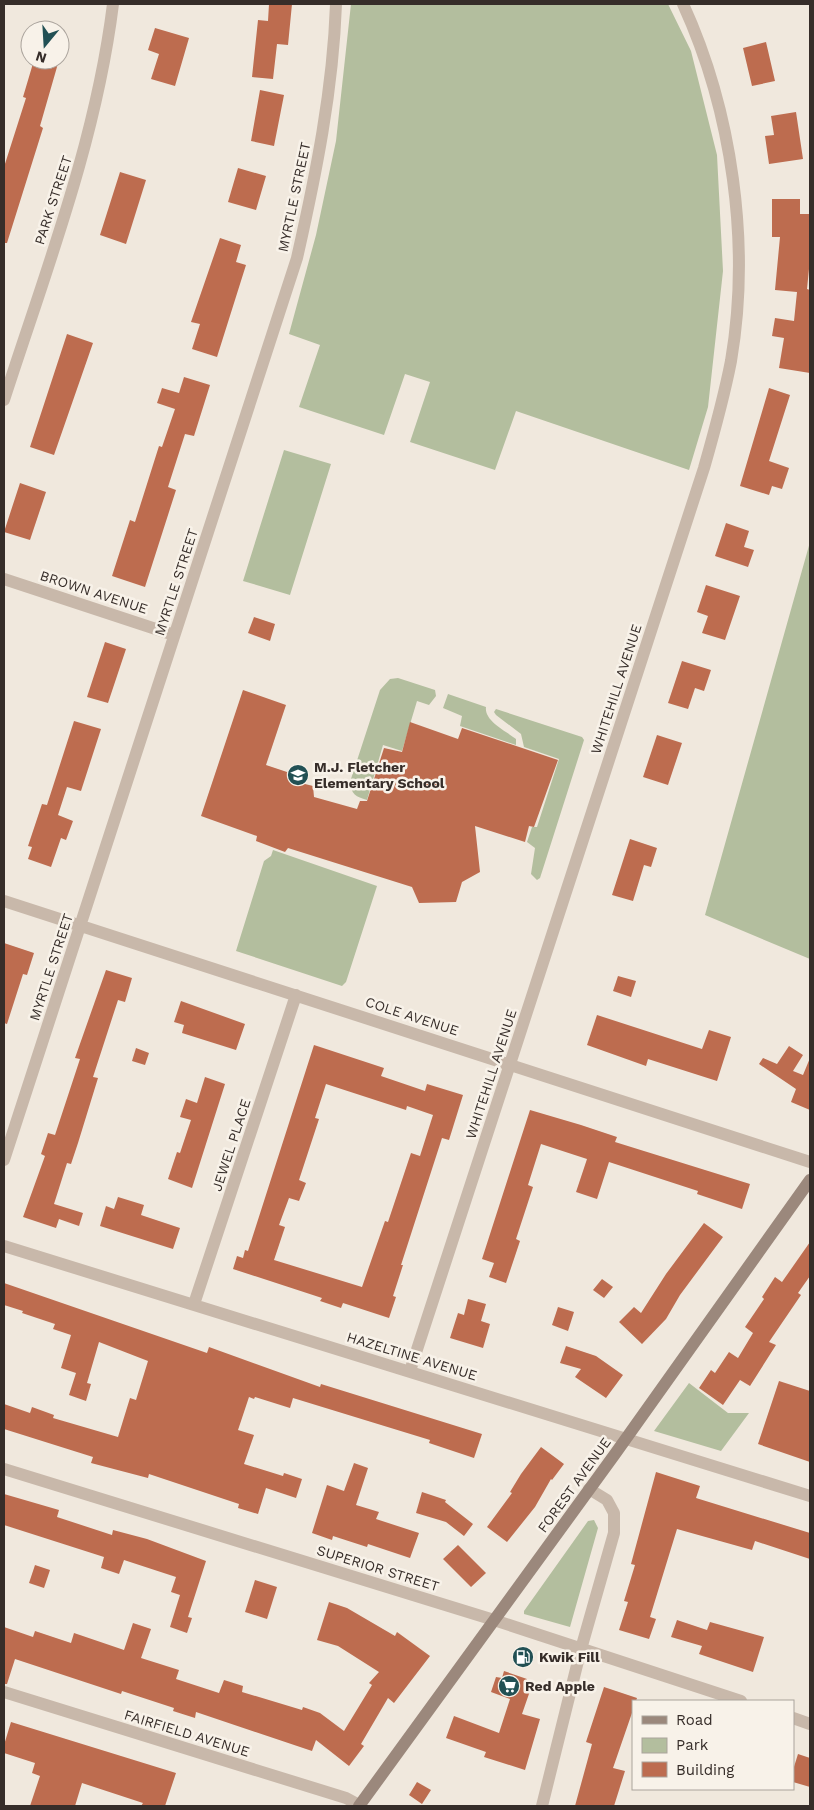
<svg xmlns="http://www.w3.org/2000/svg" width="814" height="1810" font-family="'Work Sans',sans-serif">
<rect width="100%" height="100%" fill="#f0e8dd"/>
<path fill="#b3be9e" d="M351 4H668L691 51 717 155 723 271 708 407 689 470 516 411 495 470 410 442 430 382 405 374 384 435 299 407 320 345 289 334 316 235 336 141Z
M284 450 331 464 290 595 243 581Z
M810 542V959L705 915Z
M398 678 435 690 436 696 429 705 417 701 402 751 383 745 367 800C356 797 351 794 350 782L380 690 390 679Z
M448 694 486 707C484 721 506 731 516 739V745L460 726 462 716 443 708Z
M496 709 582 737 584 740 540 878 537 880 531 874 535 848 527 842 532 827H537L559 759 524 747 521 734 496 715 494 712Z
M273 850 377 886 346 982 342 986 236 951 264 861 271 856Z
M689 1383 728 1413H749L721 1451 654 1431Z
M594 1520 598 1528 570 1627 524 1614V1611L588 1521Z"/>
<path fill="#bd6c4f" fill-rule="evenodd" d="M269 4H292L288 45 277 44 273 79 252 77 258 20 268 21Z
M155 28 189 38 175 86 151 79 159 54 148 50Z
M766 42 775 81 752 86 743 48Z
M34 60H59L40 126 43 128 7 243H4V167L26 98 23 97Z
M260 90 284 95 274 146 251 141Z
M796 112 803 159 769 164 765 136 774 135 771 116Z
M238 168 266 176 256 210 228 202Z
M120 172 146 180 126 244 100 235Z
M772 199H800V214H809L810 259 807 289 810 290V373L779 368 784 338 772 336 775 318 794 321 797 292 775 290 780 237H772Z
M220 238 241 245 236 262 246 265 217 357 192 349 200 324 191 322Z
M67 334 93 343 54 455 30 447Z
M184 377 210 385 194 436 185 434 168 487 176 490 145 587 112 576 130 520 135 522 159 446 162 447 175 409 157 403 162 388 179 393Z
M769 388 790 395 769 461 789 468 782 489 772 486 769 495 740 486Z
M20 483 46 492 30 540 4 532Z
M726 523 749 531 744 547 754 550 748 567 715 556Z
M706 585 740 596 725 640 702 633 708 616 697 612Z
M254 617 275 624 270 641 248 633Z
M105 642 126 649 108 703 87 697Z
M682 661 711 670 704 691 695 688 688 709 668 703Z
M243 690 286 705 266 765 296 775 297 782 313 786 314 797 357 809 360 801H367L384 748 402 752 410 722 458 739 462 728 558 760 534 827 529 826 525 842 475 826 480 872 462 882 456 902 419 903 412 887 288 848 285 852 256 841 257 836 201 816Z
M74 721 101 729 81 791 67 787 58 815 73 821 66 840 61 838 51 867 28 859 32 847 28 846 42 804 47 805Z
M657 735 682 743 668 785 643 777Z
M630 839 657 848 651 867 644 865 633 901 612 895Z
M4 943 34 953 27 975 23 974 7 1024 4 1023Z
M106 970 132 978 125 1002 118 1000 93 1077 98 1078 78 1143 71 1164 67 1163 54 1204 83 1213 79 1226 59 1219 56 1228 23 1217 45 1156 41 1154 48 1133 55 1135 80 1059 75 1058Z
M618 976 636 981 631 997 613 991Z
M181 1001 245 1024 236 1050 182 1033 184 1025 174 1022Z
M597 1015 702 1049 709 1030 731 1037 717 1081 648 1059 646 1066 587 1045Z
M314 1045 384 1068 381 1076 425 1091 427 1084 463 1095 449 1140 442 1138 401 1265H403L393 1296 396 1297 389 1318 343 1303 341 1308 320 1301 322 1298 233 1269 237 1256 243 1258 245 1250 248 1251ZM326 1084 406 1110 407 1106 433 1115 420 1156 411 1153 388 1222 385 1221 362 1287 274 1260 285 1227 279 1225 289 1198 299 1201 306 1183 299 1180 319 1119 315 1118Z
M789 1046 803 1055 793 1071 803 1075 810 1058V1110L791 1102 796 1089 759 1064 763 1058 777 1064Z
M136 1048 149 1053 145 1065 132 1061Z
M205 1077 225 1084 192 1188 168 1179 177 1152 180 1153 191 1120 180 1117 186 1099 197 1103Z
M530 1110 581 1125 617 1137 615 1142 750 1184 742 1209 697 1194 698 1191 609 1162 597 1199 576 1192 587 1159 541 1144 528 1185 533 1187 516 1239 520 1241 506 1283 489 1277 494 1263 482 1259Z
M118 1197 144 1205 141 1215 180 1228 173 1249 100 1226 106 1206 114 1209Z
M704 1223 723 1237 680 1295 666 1319 642 1344 619 1322 634 1307 641 1313 666 1274Z
M810 1242V1276L798 1293 801 1295 769 1342 776 1345 750 1386 740 1380 723 1405 699 1388 711 1370 715 1373 729 1352 738 1358 753 1333 745 1327 764 1299 762 1297 775 1277 782 1282Z
M602 1279 613 1287 604 1298 593 1290Z
M4 1283 207 1353 209 1347 320 1387 321 1384 482 1434 474 1458 429 1443 430 1440 293 1398 290 1408 255 1397 254 1399 249 1397 238 1430 254 1435 244 1464 283 1476 284 1473 302 1479 296 1498 266 1488 258 1514 238 1508 239 1504 149 1474 148 1478 91 1463 93 1457 4 1429V1404L30 1413 32 1407 54 1415 53 1418 118 1437 130 1398 136 1400 148 1361 99 1342 87 1383 91 1384 86 1401 69 1395 76 1373 61 1368 71 1335 53 1329 55 1324 22 1313 23 1311 4 1305Z
M468 1299 486 1304 481 1321 490 1324 483 1348 450 1338 458 1313 464 1315Z
M558 1307 574 1312 568 1331 552 1325Z
M566 1346 596 1356 623 1375 606 1398 575 1377 581 1369 560 1363Z
M779 1381 810 1391V1462L758 1444Z
M541 1447 564 1464 552 1480 551 1479 535 1507 507 1542 487 1527 512 1493 510 1492 521 1474Z
M354 1463 368 1468 356 1505 379 1512 376 1519 419 1533 410 1558 368 1544 367 1547 333 1536 332 1540 312 1533 327 1485 344 1491Z
M656 1472 700 1486 696 1498 810 1533V1559L755 1541 752 1550 677 1529 650 1617 656 1619 649 1639 619 1630 628 1602 624 1601 635 1565 631 1564Z
M422 1492 446 1500 445 1502 473 1524 464 1536 446 1522 416 1513Z
M4 1494 59 1510 57 1517 112 1535 113 1530 147 1539 206 1561 188 1617 192 1618 187 1633 170 1627 180 1595 171 1592 176 1577 124 1560 119 1574 101 1568 104 1557 4 1525Z
M458 1545 486 1573 471 1587 443 1559Z
M35 1565 50 1570 44 1588 29 1583Z
M255 1580 277 1587 267 1619 245 1612Z
M329 1602 347 1608 395 1636 397 1632 430 1656 394 1703 388 1698 361 1744 364 1746 349 1766 316 1740 312 1751 196 1712 195 1718 173 1711 174 1708 122 1691 121 1694 15 1659 7 1684H4V1627L33 1637 35 1631 71 1643 74 1633 124 1650 133 1623 151 1629 141 1658 179 1670 176 1679 219 1693 224 1680 243 1686 242 1692 302 1710 303 1707 320 1713 344 1731 372 1685 369 1683 379 1672 338 1646 317 1640Z
M677 1620 707 1630 710 1622 764 1637 753 1672 699 1654 702 1646 671 1637Z
M504 1671 527 1679 525 1686 531 1688 522 1714 540 1719 525 1770 484 1757 486 1752 446 1738 454 1716 499 1733 510 1699 491 1692 496 1677 502 1678Z
M604 1687 637 1698 636 1701H633V1710L613 1768 625 1771 614 1806H575L592 1744 586 1742Z
M11 1722 176 1773 165 1806H141L143 1803 82 1783 75 1806H30L40 1776 32 1773 35 1763 4 1753V1745Z
M798 1754 810 1758V1787L793 1782V1770Z
M417 1782 431 1790 422 1804 409 1795Z"/>
<g fill="none" stroke-linecap="round" stroke-linejoin="round">
<path stroke="#c8b8aa" stroke-width="12" d="M4 400C46 270 96 141 113 4
M4 579 174 635
M4 901 810 1162
M4 1160 297 258C316 174 333 90 336 4
M4 1246 810 1496
M194 1304 296 995
M410 1371 704 468C714 433 724 397 731 361 751 244 732 111 683 4
M4 1469 494 1620 741 1701
M4 1692 346 1798 359 1805
M793 1718 810 1724
M542 1806 581 1649 614 1533V1513L607 1500 589 1489"/>
<path stroke="#9b887c" stroke-width="12" d="M359 1806 615 1454 810 1180"/>
</g>
<defs>
<g id="school-disc" transform="scale(1.125)"><circle r="9.5" fill="#225054" stroke="#f8f2e9"/><path d="M0-5L7-2L0 1L-7-2ZM-4 1L0 2.5L4 1V4Q0 6-4 4Z" fill="#fff"/></g>
<g id="fuel-disc" transform="scale(1.125)"><circle r="9.5" fill="#225054" stroke="#f8f2e9"/><path d="M-5.5-6h7V0h2V4h1.3V-2.5L3-4.5l.8-.8L6-3V5H2.5V1h-1V6h-7ZM-4.2-4.7v3.2H.2V-4.7Z" fill="#fff"/></g>
<g id="supermarket-disc" transform="scale(1.125)"><circle r="9.5" fill="#225054" stroke="#f8f2e9"/><path d="M-6-5.5h2.5l.6 2H6L4.5 2H-2.5L-4.4-4H-6ZM-1.5 3.2a1.3 1.3 0 1 0 .1 0ZM3 3.2a1.3 1.3 0 1 0 .1 0Z" fill="#fff"/></g>
</defs>
<g fill-rule="evenodd">
<use href="#school-disc" x="298" y="775"/>
<use href="#fuel-disc" x="523" y="1657"/>
<use href="#supermarket-disc" x="509" y="1686"/>
</g>
<g text-anchor="middle" dominant-baseline="central" stroke-width="5" stroke-linejoin="round" paint-order="stroke">
<g font-size="14" fill="#362d29" stroke="#f8f2e9">
<text transform="translate(294 197) rotate(-78)">MYRTLE STREET</text>
<text transform="translate(53 200) rotate(-72)">PARK STREET</text>
<text transform="translate(176 582) rotate(-72)">MYRTLE STREET</text>
<text transform="translate(94 592) rotate(18)">BROWN AVENUE</text>
<text transform="translate(616 689) rotate(-72)">WHITEHILL AVENUE</text>
<text transform="translate(51 967) rotate(-72)">MYRTLE STREET</text>
<text transform="translate(412 1016) rotate(18)">COLE AVENUE</text>
<text transform="translate(491 1074) rotate(-72)">WHITEHILL AVENUE</text>
<text transform="translate(231 1145) rotate(-72)">JEWEL PLACE</text>
<text transform="translate(412 1356) rotate(17)">HAZELTINE AVENUE</text>
<text transform="translate(574 1485) rotate(-54)">FOREST AVENUE</text>
<text transform="translate(378 1568) rotate(17)">SUPERIOR STREET</text>
<text transform="translate(187 1733) rotate(17)">FAIRFIELD AVENUE</text>
</g>
<g font-size="14" font-weight="bold" fill="#362d29" stroke="#f8f2e9" text-anchor="start">
<text x="314" y="767">M.J. Fletcher<tspan x="314" dy="16">Elementary School</tspan></text>
<text x="539" y="1657">Kwik Fill</text>
<text x="525" y="1686">Red Apple</text>
</g>
</g>
<rect width="814" height="1810" fill="none" stroke="#362d29" stroke-width="10"/>
<rect x="632" y="1700" width="162" height="90" fill="#f8f2e9" stroke="#aaa39c"/>
<rect x="642" y="1716" width="25" height="8" fill="#9b887c" stroke="#aaa39c"/>
<text x="676" y="1725" font-size="15" fill="#362d29">Road</text>
<rect x="642" y="1738" width="25" height="15" fill="#b3be9e" stroke="#aaa39c"/>
<text x="676" y="1750" font-size="15" fill="#362d29">Park</text>
<rect x="642" y="1762" width="25" height="15" fill="#bd6c4f" stroke="#aaa39c"/>
<text x="676" y="1775" font-size="15" fill="#362d29">Building</text>
<g transform="translate(45 45) rotate(198)"><circle r="24" fill="#f8f2e9" stroke="#aaa39c"/>
<path d="M0-4L9 19L0 12L-9 19Z" fill="#225054"/>
<text y="-8" font-size="14" font-weight="bold" text-anchor="middle" fill="#362d29">N</text>
</g>
</svg>
